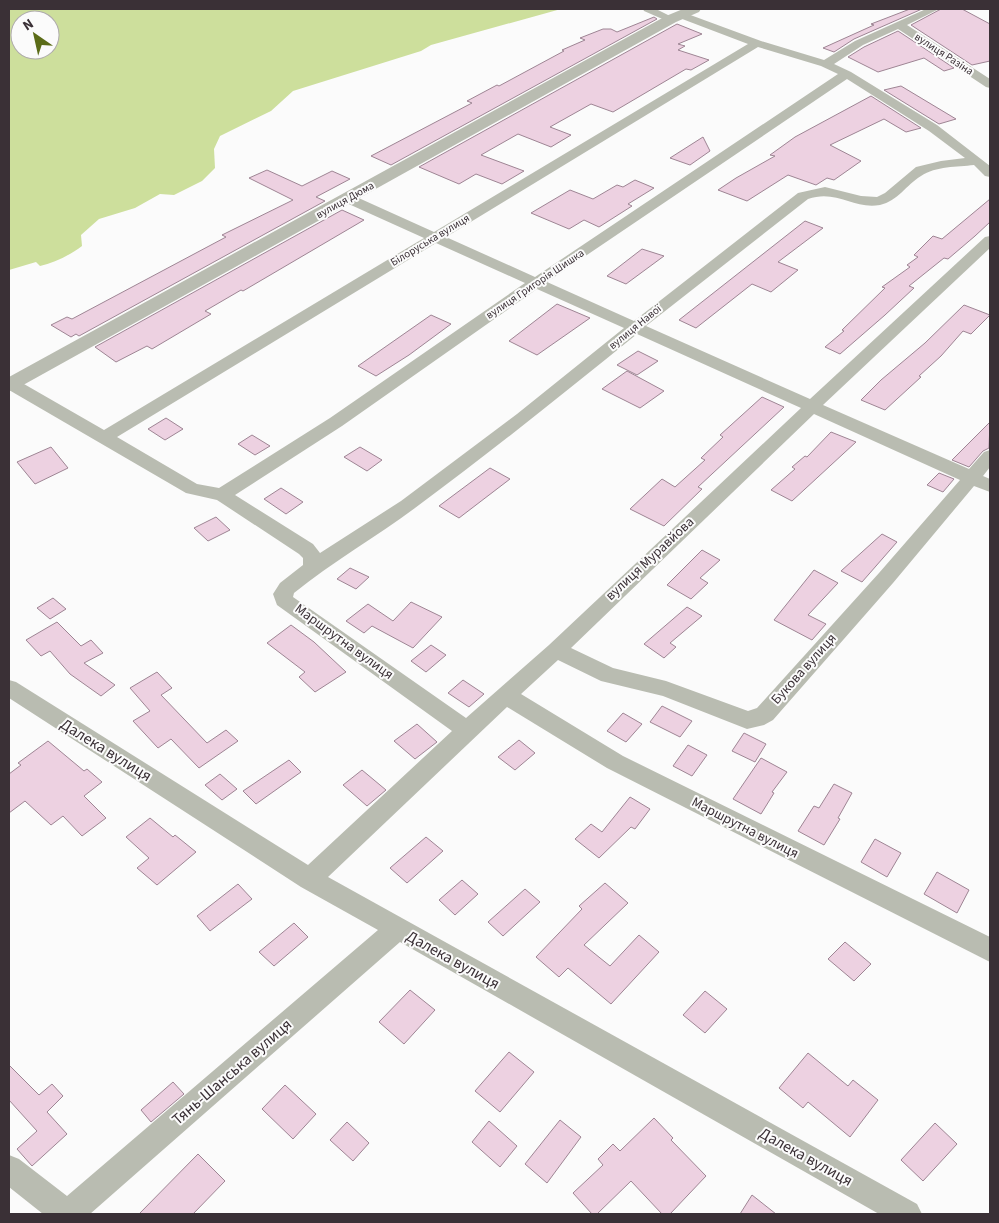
<svg xmlns="http://www.w3.org/2000/svg" width="999" height="1223" font-family="'Source Sans 3',sans-serif">
<rect width="100%" height="100%" fill="#fbfbfb"/>
<path fill="#cddf9c" fill-rule="evenodd" d="M9 9H561L431 45 421 51 293 91 271 111 220 136 214 149 215 168 202 181 174 195 160 194 135 208 99 219 81 235 82 246C70 255 54 263 40 266L36 262 9 270ZM20 20H50V50H20Z"/>
<path fill="#edd1e1" stroke="#9e8594" d="M910 9H922L854 39 834 52 823 48 874 25 871 24Z
M941 9H962L990 24V61L972 65 911 25Z
M654 17 657 19 391 165 371 156 472 103 467 101 497 85 499 86 564 51 562 50 585 40 580 38 603 29H611L617 32Z
M677 24 702 34 678 44 685 46 678 50 709 60 691 70 686 69 613 112 591 104 550 127 571 135 551 147 518 134 481 155 524 171 502 184 476 174 459 184 419 167Z
M898 31 954 68 944 71 924 58 878 72 848 57 864 47Z
M901 86 956 119 939 124 884 90Z
M871 96 921 128 906 132 884 119 830 145 861 161 834 180 827 178 816 185 788 175 747 201 718 190 736 178 775 156 770 155 795 137Z
M703 137 710 151 690 165 670 158Z
M267 170 302 186 332 171 350 179 316 197 325 201 79 336 76 334 71 337 51 325 67 317 72 319 226 237 222 235 293 200 249 178Z
M635 180 654 188 628 204 632 206 599 227 584 220 569 229 531 213 570 190 593 199 617 185 623 187Z
M990 199V222L975 236 948 259 944 258 909 286 914 288 885 315 840 354 825 347 844 331 842 330 885 288 882 287 910 267 907 265 918 257 914 255 933 236 942 239Z
M342 210 364 220 243 291 241 290 205 311 211 314 152 349 147 346 116 362 95 347Z
M805 221 823 228 778 262 798 270 771 292 752 284 696 328 679 320Z
M642 249 664 256 626 284 607 276Z
M557 304 590 318 537 355 509 341Z
M964 305 990 315 971 334 963 331 941 356 919 376 921 377 885 410 861 400 881 380 925 343Z
M431 315 451 324 409 355 376 376 358 366Z
M638 351 658 361 637 375 617 365Z
M627 371 664 391 640 408 602 389Z
M762 397 784 407 698 487 702 489 664 526 630 509 662 479 675 487 705 460 701 458 723 437 720 435Z
M166 418 183 429 165 440 148 429Z
M990 422 989 448 983 451 969 467 952 460Z
M831 432 856 442 792 501 771 490 795 469 792 467 805 456 807 457Z
M252 435 270 446 255 455 238 444Z
M51 447 68 468 35 484 17 462Z
M360 447 382 460 367 471 344 457Z
M490 468 510 479 459 518 439 506Z
M939 473 954 479 943 492 927 485Z
M281 488 303 502 286 514 264 499Z
M216 517 230 530 208 541 194 528Z
M882 534 897 542 862 582 841 571Z
M702 550 720 560 700 578 708 583 691 599 667 585Z
M350 568 369 577 356 589 337 579Z
M814 570 838 583 808 615 826 624 812 640 774 620Z
M53 598 66 609 50 619 37 608Z
M411 602 442 617 413 648 372 626 364 633 346 621 368 604 393 621Z
M687 607 702 616 670 643 676 647 664 658 644 644Z
M57 622 81 646 91 640 103 653 84 663 115 685 101 696 70 674 50 651 41 656 26 640Z
M291 625 314 642 346 672 315 692 299 677 305 672 267 643Z
M431 645 446 655 426 672 411 661Z
M157 672 172 688 161 695 207 743 226 730 238 741 199 768 171 739 158 748 133 721 150 711 130 688Z
M463 680 484 694 469 707 448 693Z
M662 706 692 721 680 737 650 722Z
M623 713 642 724 626 742 607 731Z
M417 724 437 742 415 759 394 741Z
M744 733 766 744 755 762 732 751Z
M519 740 535 753 515 770 498 757Z
M48 741 84 771 87 769 102 782 84 796 106 818 82 836 63 816 51 825 25 801 9 813V774L21 765 18 763Z
M688 745 707 755 692 776 673 766Z
M761 758 787 772 772 792 774 793 761 814 733 799Z
M289 760 301 772 256 804 243 791Z
M362 770 386 790 367 806 343 785Z
M220 774 237 789 222 800 205 785Z
M834 784 852 793 838 818 840 819 824 845 798 831 814 806 819 808Z
M630 797 650 809 635 829 631 827 599 858 575 839 591 824 602 832Z
M150 818 173 837 175 835 196 852 157 885 137 868 149 858 126 837Z
M426 837 443 851 407 883 390 868Z
M875 839 901 853 887 877 861 862Z
M937 872 969 890 957 913 924 894Z
M462 880 478 894 455 915 439 900Z
M605 883 628 903 584 945 610 966 639 935 659 952 611 1004 568 968 559 977 536 957 582 909 579 906Z
M238 884 252 899 210 931 197 916Z
M525 889 540 902 503 936 488 922Z
M294 923 308 937 274 966 259 952Z
M845 942 871 964 854 981 828 959Z
M410 990 435 1010 404 1044 379 1022Z
M705 991 727 1009 705 1033 683 1015Z
M509 1052 534 1072 500 1112 475 1091Z
M808 1053 848 1086 853 1080 878 1100 850 1137 808 1102 803 1108 779 1088Z
M9 1065 39 1095 52 1084 63 1096 47 1112 67 1134 32 1166 17 1149 37 1131 9 1100Z
M173 1082 184 1094 151 1122 141 1110Z
M285 1085 316 1114 293 1139 262 1109Z
M654 1118 673 1138 671 1140 706 1176 670 1214H662L631 1181 597 1214H592L573 1193 603 1165 598 1159 613 1144 620 1151Z
M560 1120 581 1137 547 1183 525 1164Z
M489 1121 517 1146 500 1167 472 1142Z
M347 1122 369 1143 353 1161 330 1140Z
M935 1123 957 1144 923 1181 901 1160Z
M198 1154 225 1181 193 1214H139Z
M752 1195 776 1214H740Z"/>
<g fill="none" stroke-linecap="round" stroke-linejoin="round">
<path fill="#b9bcb1" fill-rule="evenodd" d="M643 9H656L676 19 675 21H667L644 11Z
M926 9H939L907 25 990 79V88L986 87 898 29 863 45 834 64 851 72 937 125 990 166V177L985 176 974 165C957 167 936 166 921 176 906 185 898 201 880 205 854 210 837 189 808 199L646 326 810 399 985 237 990 236V248L823 405 969 469 984 452 990 450V467L983 476 990 479V492L974 486 893 583 773 720 764 725 747 729 663 696 601 681 558 660 521 694 623 756 990 937V962L607 768 507 707 328 877 917 1204 922 1214H879L400 942 90 1214H43L9 1187V1155L19 1159 67 1196 378 930 301 887 9 698V680L16 682 308 865 452 731 277 605 273 594 280 583 303 565V558L299 554 217 500 186 493 9 390V380H17L104 430 424 238 342 201 340 198 342 195H352L434 232 748 44 677 17 676 15 677 13H685L761 41 824 60 855 41ZM758 47 821 66 838 74 535 277 446 237ZM847 79 929 131 965 158 941 161 916 167 885 193 877 197 861 196 825 187 798 193 634 321 547 282ZM436 243 525 283 330 418 219 488 197 484 117 437ZM537 289 624 328 517 414 401 501 320 553 313 544 235 495 342 426ZM637 334 801 408 549 645 466 718 293 597 294 593C332 562 376 537 415 508 491 452 564 393 637 334ZM814 414 960 480 879 573 757 708 748 711 666 681 613 668 571 648Z"/>
<path fill="#b9bcb1" fill-rule="evenodd" d="M683 9H701L699 12 676 22 16 389 9 391V377L666 16Z"/>
</g>
<g text-anchor="middle" dominant-baseline="central" stroke-width="4" stroke-linejoin="round" paint-order="stroke">
<g font-size="11" fill="#3a3036" stroke="#fbfbfb">
<text transform="translate(944 54) rotate(33)">вулиця Разіна</text>
<text transform="translate(345 200) rotate(-29)">вулиця Дюма</text>
<text transform="translate(430 240) rotate(-31)">Білоруська вулиця</text>
<text transform="translate(535 284) rotate(-34)">вулиця Григорія Шишка</text>
<text transform="translate(635 327) rotate(-39)">вулиця Навої</text>
</g>
<g font-size="14" fill="#3a3036" stroke="#fbfbfb">
<text transform="translate(650 559) rotate(-43)">вулиця Муравйова</text>
<text transform="translate(344 642) rotate(36)">Маршрутна вулиця</text>
<text transform="translate(804 669) rotate(-48)">Букова вулиця</text>
<text transform="translate(745 828) rotate(27)">Маршрутна вулиця</text>
</g>
<g font-size="16" fill="#3a3036" stroke="#fbfbfb">
<text transform="translate(106 750) rotate(32)">Далека вулиця</text>
<text transform="translate(453 960) rotate(29)">Далека вулиця</text>
<text transform="translate(232 1072) rotate(-41)">Тянь-Шанська вулиця</text>
<text transform="translate(806 1157) rotate(29)">Далека вулиця</text>
</g>
</g>
<rect width="999" height="1223" fill="none" stroke="#3a3036" stroke-width="20"/>
<g transform="translate(35 35) rotate(326)"><circle r="24" fill="#fbfbfb" stroke="#aeaaac"/>
<path d="M0-4L9 19L0 12L-9 19Z" fill="#5b6c18"/>
<text y="-8" font-size="14" font-weight="bold" text-anchor="middle" fill="#3a3036">N</text>
</g>
</svg>
